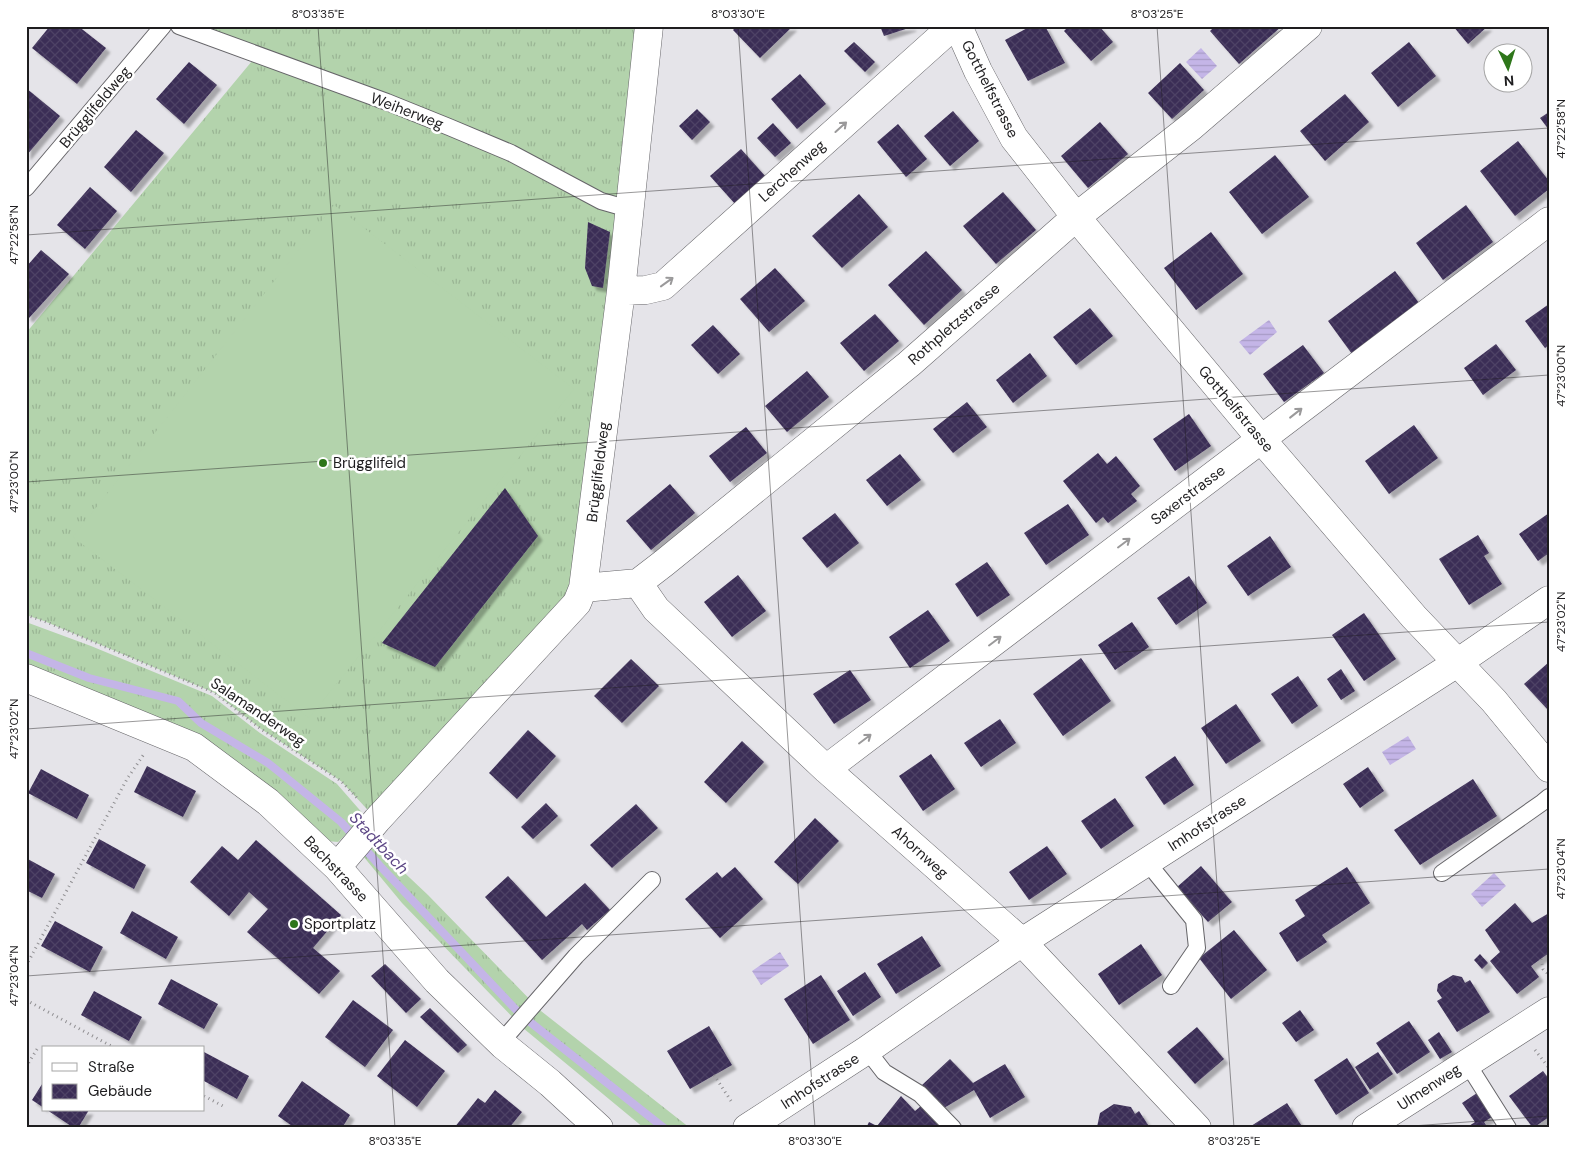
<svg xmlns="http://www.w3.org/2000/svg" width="1575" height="1154" font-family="'DM Sans',sans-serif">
<defs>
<pattern id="grass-tufts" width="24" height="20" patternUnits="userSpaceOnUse" patternTransform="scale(1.25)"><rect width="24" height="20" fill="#b3d3ac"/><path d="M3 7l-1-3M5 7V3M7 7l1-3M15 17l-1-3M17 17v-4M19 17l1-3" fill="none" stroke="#9ab594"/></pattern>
<pattern id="water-rules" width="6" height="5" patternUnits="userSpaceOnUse" patternTransform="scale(1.25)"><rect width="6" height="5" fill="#c4b5e7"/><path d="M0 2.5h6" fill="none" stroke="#a89bc6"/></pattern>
<pattern id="building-cross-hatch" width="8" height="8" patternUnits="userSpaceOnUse" patternTransform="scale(1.25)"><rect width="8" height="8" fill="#3b2d56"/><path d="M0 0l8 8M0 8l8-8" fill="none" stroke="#4e4265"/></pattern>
<filter id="shadow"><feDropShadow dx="4.5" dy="4.5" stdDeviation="1" flood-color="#0004"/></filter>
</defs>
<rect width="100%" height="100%" fill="#e5e4e9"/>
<path fill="url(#grass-tufts)" d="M179 26H649L583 588 377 820 341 781 261 729 215 693 44 621 26 615V333L257 55Z
M26 622 91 646 212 696 260 733 337 784 365 816 338 842 327 841 196 736 123 703 26 666Z
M375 845 428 895 541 1011 690 1128H644L523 1028 402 903 363 856Z"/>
<path fill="#b3d3ac" d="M334 205 574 389 309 718 73 537Z"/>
<path fill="url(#water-rules)" d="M1201 48 1217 66 1202 79 1186 62Z
M1269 320 1277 332 1250 355 1239 342Z
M1408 736 1416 749 1390 765 1382 752Z
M1494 873 1506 886 1482 907 1471 894Z
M780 952 789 966 761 985 752 971Z"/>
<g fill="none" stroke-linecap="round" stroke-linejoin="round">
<path stroke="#c4b5e7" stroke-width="8" d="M26 653 89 678 178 701 201 723 268 763 341 822 380 866 520 1014 664 1128"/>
</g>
<path fill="url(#building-cross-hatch)" filter="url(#shadow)" d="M50 26H78L106 48 77 84 32 48Z
M737 26H793L760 58 733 30Z
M880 26H912V27L884 36Z
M1031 26H1045L1065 63 1028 81 1005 40Z
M1069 26H1099L1113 42 1091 61 1064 31Z
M1215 26H1282L1239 64 1210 31Z
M1453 26H1488L1468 44Z
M854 42 875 62 865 72 844 51Z
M1409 42 1436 76 1398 107 1371 73Z
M189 62 217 85 184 124 156 99Z
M1180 63 1204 90 1172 119 1148 93Z
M800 74 826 104 797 129 771 99Z
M26 88 60 116 26 156Z
M1345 94 1369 122 1325 161 1300 131Z
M697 109 710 122 692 140 679 126Z
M953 111 979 141 950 166 924 136Z
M1549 112V130L1540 118Z
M1100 122 1128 154 1088 188 1061 156Z
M773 123 791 143 775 157 757 138Z
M898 124 927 159 906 177 877 142Z
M136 130 164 153 131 192 104 167Z
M1518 141 1549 181V189L1515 216 1480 171Z
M741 149 767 178 736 205 710 176Z
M1275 155 1309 197 1262 234 1229 192Z
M90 187 117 211 85 249 57 225Z
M1003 192 1036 230 996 264 963 226Z
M859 194 888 227 842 268 812 236Z
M1466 205 1493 242 1443 280 1416 243Z
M588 222 610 232 603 288 592 286 585 268Z
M1211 232 1243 274 1196 310 1164 268Z
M41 250 69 274 29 318 26 316V267Z
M926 251 962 290 924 325 888 285Z
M775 268 805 301 769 332 740 299Z
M1395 271 1419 303 1352 354 1328 321Z
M1549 304V345L1545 348 1525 321Z
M1090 308 1113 336 1076 365 1053 337Z
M875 314 899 341 864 371 840 343Z
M713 325 740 354 718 374 691 345Z
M1496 344 1516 370 1483 395 1464 368Z
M1303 345 1324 373 1284 402 1263 374Z
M1030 353 1047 376 1013 403 996 380Z
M807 371 829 397 787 432 765 406Z
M967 402 987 427 953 453 933 429Z
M1189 414 1211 446 1175 471 1153 439Z
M1414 425 1438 458 1389 494 1365 461Z
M746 427 767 453 730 482 709 456Z
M1098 453 1107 464 1116 456 1140 486 1131 494 1137 501 1108 523 1103 517 1096 523 1063 481Z
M900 454 921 480 887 506 866 480Z
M670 484 695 513 651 550 626 521Z
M505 488 538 536 435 667 382 643Z
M1068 504 1089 535 1046 565 1024 533Z
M835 513 859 543 827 568 802 538Z
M1549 513V553L1538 561 1519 534Z
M1478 535 1489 553 1484 556 1502 584 1469 605 1439 559Z
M1270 536 1291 567 1248 596 1227 566Z
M987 562 1010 595 977 617 955 584Z
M738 575 766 611 732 637 704 602Z
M1189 576 1207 603 1176 625 1157 598Z
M928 610 950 641 910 668 889 637Z
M1364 613 1396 659 1364 681 1332 635Z
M1132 622 1149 647 1115 670 1098 645Z
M1081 658 1111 701 1063 736 1033 694Z
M631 659 659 686 622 723 594 696Z
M1549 662V709L1548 710 1524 684Z
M1341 669 1355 691 1341 700 1327 679Z
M850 670 871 700 834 724 813 694Z
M1298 676 1318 706 1292 724 1271 694Z
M1236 704 1261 741 1226 764 1201 728Z
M1000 719 1016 743 981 767 964 743Z
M528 730 556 756 517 799 489 773Z
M742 741 764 762 726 803 704 782Z
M931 754 955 789 923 811 899 776Z
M1175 756 1194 785 1164 805 1145 777Z
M147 766 196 791 183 817 134 792Z
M1368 767 1384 791 1360 808 1343 784Z
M41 769 89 795 77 819 28 793Z
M1473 779 1497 816 1420 865 1394 830Z
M1115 798 1134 826 1101 849 1081 821Z
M546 803 558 816 533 839 521 827Z
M636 804 658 828 612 868 590 845Z
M815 818 839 841 798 884 774 862Z
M99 839 146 865 134 889 86 863Z
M256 840 341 915 313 948 340 971 319 994 247 932 268 909 249 892 229 916 190 882 222 846 238 860Z
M1047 846 1067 874 1029 900 1009 872Z
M26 858 55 874 42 898 26 890Z
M1201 866 1232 902 1208 922 1177 887Z
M735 867 763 899 720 938 685 899 717 872 722 878Z
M1347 867 1370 903 1322 935 1327 942 1297 962 1279 933 1305 916 1295 900Z
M508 876 546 917 585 883 610 910 587 930 582 924 542 960 485 897Z
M1515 903 1532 923 1549 913V953L1531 966 1539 977 1517 994 1490 961 1500 952 1485 930Z
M132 911 178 937 166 959 120 933Z
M55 921 103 947 90 972 41 946Z
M1234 930 1267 970 1231 999 1199 958Z
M922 936 941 966 896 994 877 964Z
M1141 944 1162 975 1119 1005 1098 974Z
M1480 954 1488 963 1482 969 1474 960Z
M385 964 421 999 406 1013 371 976Z
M865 972 881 997 853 1016 837 991Z
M821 975 850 1020 813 1044 784 999Z
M1453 975 1462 977 1465 983 1470 980 1490 1012 1457 1032 1437 1001 1442 998 1437 991 1438 984Z
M171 979 218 1004 204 1029 158 1004Z
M94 991 142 1017 129 1041 81 1015Z
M353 1000 393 1030 365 1067 325 1037Z
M430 1008 467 1045 458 1053 420 1017Z
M1300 1010 1314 1030 1296 1042 1282 1023Z
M1409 1021 1430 1052 1397 1074 1376 1043Z
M709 1026 732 1065 690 1089 667 1051Z
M1197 1027 1224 1059 1195 1084 1167 1052Z
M1439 1032 1452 1052 1440 1059 1428 1040Z
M405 1040 445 1071 417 1107 377 1076Z
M204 1052 249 1076 237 1099 204 1081Z
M1378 1052 1393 1074 1370 1090 1355 1067Z
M1347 1058 1369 1093 1336 1115 1314 1080Z
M950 1059 973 1083 1005 1064 1025 1097 990 1118 974 1090 944 1108 922 1085Z
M1543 1071 1549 1079V1117L1533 1128 1509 1096Z
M44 1081V1108L32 1100Z
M302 1081 350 1115 342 1128H295L278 1116Z
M495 1090 522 1112 509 1128H454L478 1098 485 1103Z
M1480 1091 1495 1115 1484 1122 1488 1128H1466L1475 1122 1462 1103Z
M901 1096 915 1111 921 1106 943 1128H866L869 1122 877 1126Z
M1287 1103 1303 1128H1248Z
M1114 1104 1131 1107 1135 1114 1139 1111 1150 1128 1097 1127 1100 1113Z
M47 1110H89L78 1128H74Z"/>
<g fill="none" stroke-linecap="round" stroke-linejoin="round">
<g stroke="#666569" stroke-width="18">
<path id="service" d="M179 26 387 102 449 127 511 153 601 201 629 209
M26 188 163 26
M1147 862 1194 920 1197 948 1171 986
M1442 873 1543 802 1549 797
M503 1045 509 1033 576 956 652 880
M867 1050 884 1072 920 1094 953 1128
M1467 1063 1508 1128"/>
</g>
<g stroke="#666569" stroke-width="29">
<path id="minor" d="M958 26 978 71 1014 138 1076 217 1261 439 1414 617 1494 701 1549 768
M621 291 646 290 663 286 953 26
M638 583 656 609 826 769 1022 942 1197 1128
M583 588 638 583 664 563 909 364 1076 217 1192 126 1308 26
M26 678 194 747 268 802 337 867 437 981 503 1045 550 1083 599 1128
M826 769 1549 221
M337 867 377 820 577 603 583 588 621 291 649 26
M747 1128 867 1050 1022 942 1457 663 1549 600
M1366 1128 1549 1011"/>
</g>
<path stroke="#908f92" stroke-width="3" stroke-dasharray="1 4" stroke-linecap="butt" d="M26 615 44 621 215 693 261 729 341 781 359 800
M1541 959 1543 969 1549 975
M26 966 127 779 144 754
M26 1000 115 1048
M1535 1050 1549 1068
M26 1067 39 1046
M714 1075 733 1104
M204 1096 223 1106"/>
<use href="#service" stroke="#fff" stroke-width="16"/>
<use href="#minor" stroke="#fff" stroke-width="28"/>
</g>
<defs><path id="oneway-shaft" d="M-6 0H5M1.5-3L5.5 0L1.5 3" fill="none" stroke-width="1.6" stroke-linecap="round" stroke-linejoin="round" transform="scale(1.25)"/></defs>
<g stroke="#9a999a">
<use href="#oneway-shaft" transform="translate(841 127) rotate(-42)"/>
<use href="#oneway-shaft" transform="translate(667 282) rotate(-36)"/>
<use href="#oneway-shaft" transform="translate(1296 413) rotate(-38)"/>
<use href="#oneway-shaft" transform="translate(1124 543) rotate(-37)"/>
<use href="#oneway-shaft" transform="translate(995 641) rotate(-37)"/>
<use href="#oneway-shaft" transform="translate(865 739) rotate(-37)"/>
</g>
<path fill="none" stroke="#1e1d1f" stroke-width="1" stroke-opacity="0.45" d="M318 26 395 1128M738 26 815 1128M1157 26 1234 1128M26 235 1549 128M26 482 1549 375M26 729 1549 622M26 976 1549 869M1385 1128 1549 1116"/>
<g fill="#2e761a" stroke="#fff" stroke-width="2">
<circle cx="323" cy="463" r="5"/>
<circle cx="294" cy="924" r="5"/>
</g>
<g text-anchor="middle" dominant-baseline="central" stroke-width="5" stroke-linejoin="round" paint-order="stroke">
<g font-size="15" fill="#1e1d1f" stroke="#fff">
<text transform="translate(990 89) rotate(63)">Gotthelfstrasse</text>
<text transform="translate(95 107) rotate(-50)">Brügglifeldweg</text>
<text transform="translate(407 111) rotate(21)">Weiherweg</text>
<text transform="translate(792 171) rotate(-42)">Lerchenweg</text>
<text transform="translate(954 324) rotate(-41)">Rothpletzstrasse</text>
<text transform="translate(1236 409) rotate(50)">Gotthelfstrasse</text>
<text transform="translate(598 472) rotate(-83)">Brügglifeldweg</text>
<text transform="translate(1188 495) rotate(-37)">Saxerstrasse</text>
<text transform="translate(258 712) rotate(34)">Salamanderweg</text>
<text transform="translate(1207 823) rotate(-33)">Imhofstrasse</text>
<text transform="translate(920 852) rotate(42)">Ahornweg</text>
<text transform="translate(336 869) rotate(46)">Bachstrasse</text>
<text transform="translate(820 1081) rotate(-33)">Imhofstrasse</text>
<text transform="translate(1429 1087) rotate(-33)">Ulmenweg</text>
</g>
<g font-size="15" fill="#1e1d1f" stroke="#fff" text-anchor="start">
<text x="333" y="463">Brügglifeld</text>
<text x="304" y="924">Sportplatz</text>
</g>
<g font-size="16" font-style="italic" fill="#5c4685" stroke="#fff">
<text transform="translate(379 843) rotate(47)">Stadtbach</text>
</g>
</g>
<rect width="1575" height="1154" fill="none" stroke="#ffffff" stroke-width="55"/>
<rect x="42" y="1046" width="162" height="65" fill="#ffffff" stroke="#a5a5a5"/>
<rect x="52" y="1063" width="25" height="8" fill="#ffffff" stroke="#a5a5a5"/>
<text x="88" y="1072" font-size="15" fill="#1e1d1f">Straße</text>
<rect x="52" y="1084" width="25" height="15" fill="url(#building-cross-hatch)" stroke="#a5a5a5"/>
<text x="88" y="1096" font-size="15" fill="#1e1d1f">Gebäude</text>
<g transform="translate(1508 68) rotate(176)"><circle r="24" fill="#ffffff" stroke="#a5a5a5"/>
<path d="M0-4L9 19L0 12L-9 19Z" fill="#2e761a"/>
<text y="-8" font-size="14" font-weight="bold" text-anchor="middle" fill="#1e1d1f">N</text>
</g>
<rect x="28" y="28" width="1520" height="1098" fill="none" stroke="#1e1d1f" stroke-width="2"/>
<g font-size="12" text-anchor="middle" fill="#1e1d1f">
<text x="318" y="18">8°03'35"E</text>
<text x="738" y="18">8°03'30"E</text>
<text x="1157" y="18">8°03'25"E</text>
<text transform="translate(1561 129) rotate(-90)" y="4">47°22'58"N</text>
<text transform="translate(14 235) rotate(-90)" y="4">47°22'58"N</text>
<text transform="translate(1561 376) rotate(-90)" y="4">47°23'00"N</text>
<text transform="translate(14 482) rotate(-90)" y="4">47°23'00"N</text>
<text transform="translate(1561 622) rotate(-90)" y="4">47°23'02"N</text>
<text transform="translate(14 729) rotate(-90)" y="4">47°23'02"N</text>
<text transform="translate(1561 869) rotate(-90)" y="4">47°23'04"N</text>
<text transform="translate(14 976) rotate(-90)" y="4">47°23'04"N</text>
<text x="395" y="1145">8°03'35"E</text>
<text x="815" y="1145">8°03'30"E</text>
<text x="1234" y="1145">8°03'25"E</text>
</g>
</svg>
